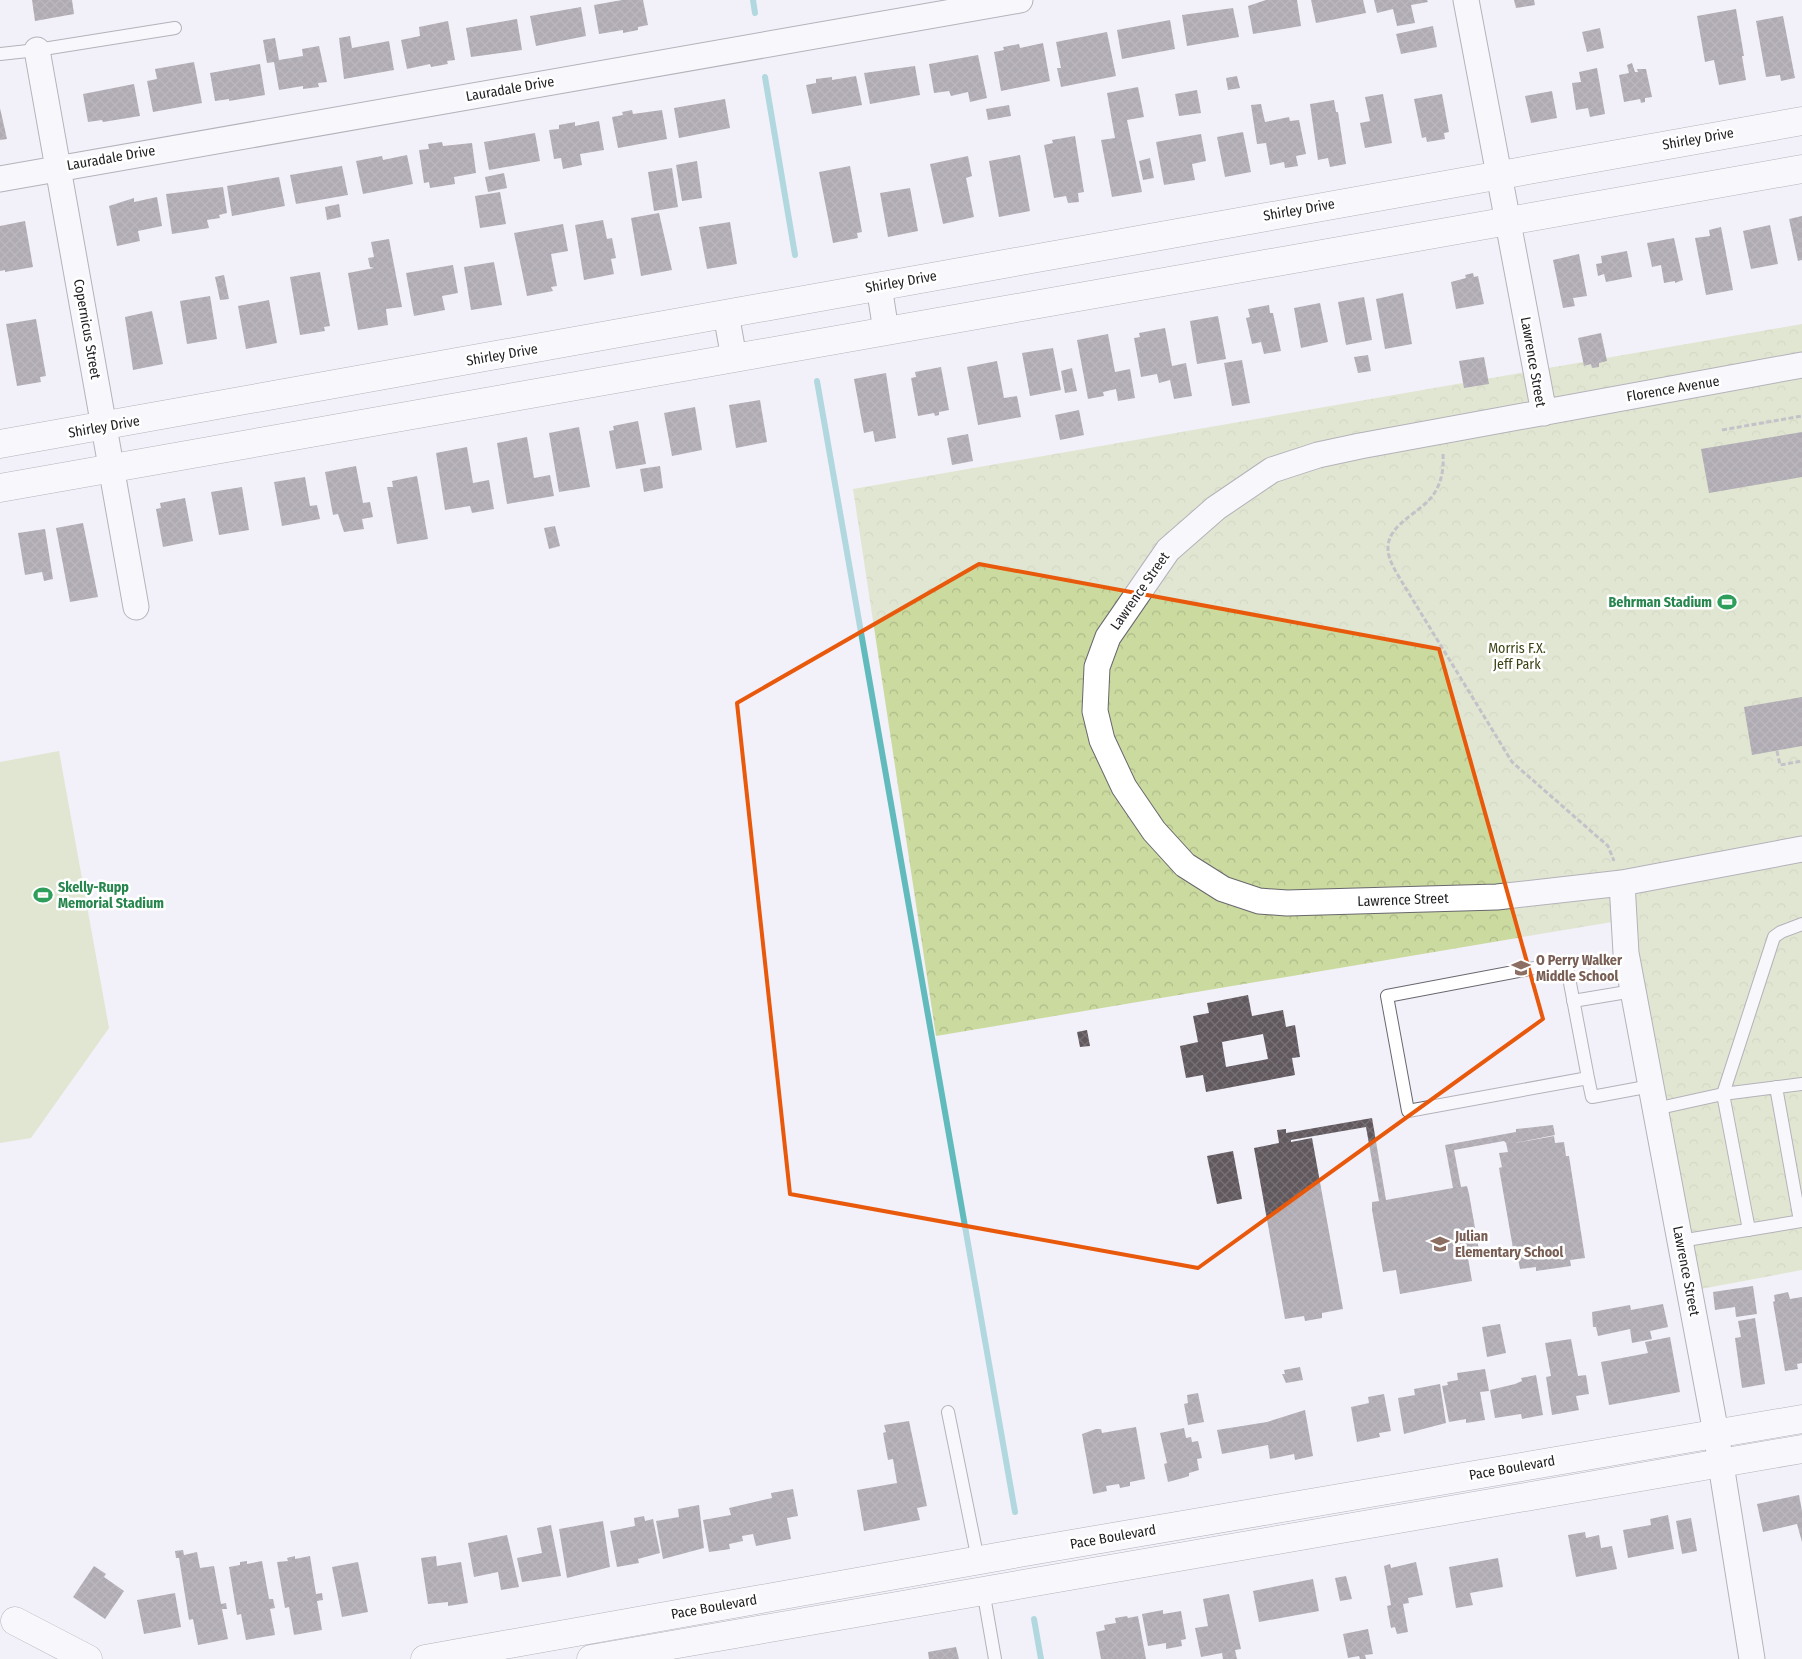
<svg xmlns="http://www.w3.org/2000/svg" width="1802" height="1659" font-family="'Fira Sans Condensed',sans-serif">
<defs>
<pattern id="forest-crowns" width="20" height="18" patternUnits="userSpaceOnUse" patternTransform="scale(1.25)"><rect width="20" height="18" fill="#cbda9f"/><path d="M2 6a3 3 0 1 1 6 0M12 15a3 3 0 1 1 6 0" fill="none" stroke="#aebb89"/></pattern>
<pattern id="building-cross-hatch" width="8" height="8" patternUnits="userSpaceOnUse" patternTransform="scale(1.25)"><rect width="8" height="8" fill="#60585d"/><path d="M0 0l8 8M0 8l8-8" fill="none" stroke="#777175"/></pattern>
</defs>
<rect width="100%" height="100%" fill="#f2f0f9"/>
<path fill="#cbda9f" d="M59 751 109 1028 31 1138 0 1143V762Z"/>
<path fill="url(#forest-crowns)" d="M1802 324V1270L1690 1291 1624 920 936 1036 853 489Z"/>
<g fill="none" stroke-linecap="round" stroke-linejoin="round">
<path stroke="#61bbbc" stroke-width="6" d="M753 0 755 13
M765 77 795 255
M817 381 1015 1512
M1034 1619 1041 1659"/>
</g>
<path fill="url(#building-cross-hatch)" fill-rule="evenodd" d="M32 0H72L74 14 35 21Z
M622 0H643L648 25 638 27V30L623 33V30L599 34 594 5Z
M1266 0H1297L1301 26 1253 34 1248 6Z
M1311 0H1363L1366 13 1316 23Z
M1374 0H1427L1428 2 1411 5 1415 23 1397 26 1393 9 1377 13Z
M1514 0H1534L1535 5 1516 8Z
M581 7 586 36 536 46 530 16Z
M1233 8 1239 37 1187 46 1182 15Z
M1736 9 1744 56H1742L1746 80 1719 85 1714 60 1705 62 1697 16Z
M1783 16 1795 78 1781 81 1780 75 1766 77 1756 21Z
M517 19 522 50 471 57 466 28Z
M1170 20 1175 49 1122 59 1117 30Z
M448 21 455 60 447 61 448 64 431 67 430 64 407 69 401 40 420 36 419 27Z
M1433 26 1437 47 1401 54 1396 34Z
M1600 28 1604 48 1587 52 1582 32Z
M1107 32 1116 76 1061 87 1057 68H1061L1056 42Z
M350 36 352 48 389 41 394 70 344 79 339 38Z
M275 38 279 60 303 56 302 49 319 46 327 82 318 83 319 87 303 89V86L279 90 274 62 267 63 263 40Z
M1043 43 1050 81 1001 91 994 52 1004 50 1003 47 1019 44 1020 48Z
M978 55 987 98 970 102 968 92 951 96 949 91 934 93 929 64Z
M194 62 202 103 153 112 147 81 157 79 155 69Z
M1632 63 1635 72H1638L1637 69H1646L1652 97 1645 98V102L1641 103 1640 99 1624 102 1619 75 1629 73 1627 65Z
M260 64 265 95 229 101V99L215 101 210 73Z
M915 66 920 95 870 104 864 73Z
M1597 68 1605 114 1590 117 1588 108 1576 110 1572 83 1581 82 1579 72Z
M856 76 862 105 812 114 806 85 816 83V79L832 77V80Z
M1237 76 1240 88 1228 90 1226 78Z
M134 84 140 116 103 122 102 120 88 122 83 94Z
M1138 87 1144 117 1127 120 1142 192 1112 197 1101 140 1115 138 1107 93Z
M1197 90 1201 113 1179 116 1175 94Z
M1552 91 1557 118 1531 123 1525 96Z
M1383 94 1392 143 1365 148 1360 123 1370 121 1365 97Z
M1442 94 1449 132 1444 133 1445 139 1427 142 1426 137 1422 138 1414 99Z
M725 99 730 128 679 138 674 108Z
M1334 100 1336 112H1338L1346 164 1330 167 1328 158 1318 160 1310 104Z
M1261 104 1265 122 1289 117 1290 121 1299 120 1306 154 1296 156 1298 166 1285 168 1284 162 1270 165 1266 143 1257 144 1251 105Z
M1009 105 1011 116 988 120 986 109Z
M0 108 7 139 0 140Z
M632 110 633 114 662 110 667 139 618 148 612 117 623 115 622 112Z
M599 121 604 150 580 154 582 165 563 169 561 158 554 159 549 130 559 129V125L575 122V126Z
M1243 132 1251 172 1225 177 1217 137Z
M535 133 540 161 489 170 484 142Z
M1201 134 1206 161 1192 164 1195 180 1164 185 1156 142Z
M1075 136 1084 192 1078 193 1079 202 1068 203 1066 196 1054 198 1044 145 1053 143 1052 140Z
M442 142 443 146 472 143 476 173 454 177 455 184 430 188 429 182 424 183 419 150 429 149 428 144Z
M407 155 413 184 363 194 356 161 382 156 383 160Z
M1020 155 1030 211 999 217 989 161Z
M968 156 972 176 966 178 974 217 943 224 930 164Z
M1150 158 1154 178 1143 180 1139 161Z
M697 161 702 198 682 201 676 165Z
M342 166 348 195 296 204 290 175Z
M850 166 862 232 857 233 858 238 833 243 819 172Z
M672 168 678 207 654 211 648 172Z
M504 173 507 188 488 192 485 177Z
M279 177 285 206 232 216 227 186Z
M223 187 227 213 219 215 220 218 207 220 209 228 172 234 166 194Z
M910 188 918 231 888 237 880 193Z
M500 192 506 224 480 228 475 196Z
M157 197 162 226 138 231 140 241 117 246 109 206 134 198V202Z
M339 204 341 217 327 220 325 207Z
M659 213 672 270 641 276 631 218Z
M1802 216V260L1798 261 1789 219Z
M603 220 607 239 612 238 616 258 611 259 614 274 584 280 575 225Z
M25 221 33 267 5 272V270L0 271V226Z
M730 222 737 264 707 269 699 227Z
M563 224 568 251 551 254 557 286 551 287 553 291 527 296 514 233Z
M1770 225 1778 264 1751 269 1743 231Z
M1721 227 1733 290 1706 295 1695 238 1710 236 1709 230Z
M1674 238 1683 280 1675 283V281L1664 283 1661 265 1652 267 1647 243Z
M389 239 402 307 386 309 388 325 358 330 348 273 374 268 370 267 368 258 374 257 371 242Z
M1627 251 1632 277 1606 282 1604 274 1598 276 1596 264 1602 263 1601 256Z
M1579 254 1587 296 1573 298 1575 306 1563 308 1553 260Z
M494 262 502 305 471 310 464 267Z
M453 265 458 293 442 296 445 310 414 316 406 273Z
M320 272 330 326 324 327 325 331 300 335 290 277Z
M1473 273 1474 277 1478 276 1484 304 1456 309 1451 282 1466 278 1465 275Z
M224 275 229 299 220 300 215 277Z
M1403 293 1412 344 1385 349 1376 299Z
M210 296 217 339 187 344 180 301Z
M1364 297 1372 340 1346 345 1338 302Z
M269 300 277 343 246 349 238 306Z
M1320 303 1328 342 1301 348 1294 308Z
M1269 305 1270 313H1273L1281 351 1264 354 1261 342 1252 344 1246 318 1250 317 1248 309Z
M152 311 163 364 133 370 125 317Z
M1218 316 1226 359 1197 364 1190 321Z
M36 319 46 376 40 377 41 382 17 386 6 324Z
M1165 328 1172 366 1186 363 1192 396 1174 399 1170 380 1159 383 1157 374 1141 377 1134 338 1140 337 1139 333Z
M1601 333 1607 361 1599 363V367L1592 368 1591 364 1584 366 1578 338Z
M1108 334 1115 372 1130 369 1135 398 1118 401 1116 389 1103 392 1104 396 1088 399 1077 340Z
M1053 348 1061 390 1030 396 1022 353Z
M1368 355 1371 371 1358 373 1354 357Z
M1484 357 1489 384 1464 388 1459 361Z
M1242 360 1250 403 1232 406 1224 363Z
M997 361 1004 398 1017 396 1021 417 978 425 967 367Z
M941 367 949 410 939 412V415L935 416 934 413 918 416 911 378 916 377 915 372Z
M1072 368 1077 391 1065 393 1061 371Z
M886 373 896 438 875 442 873 431 864 433 854 379Z
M760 400 767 442 736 448 729 405Z
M695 407 702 450 672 456 664 413Z
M1079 410 1084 435 1060 440 1055 415Z
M638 421 646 464 616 469 609 431 614 430 613 426Z
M579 427 590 487 559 492 549 433Z
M1802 432V477L1709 493 1701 449Z
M968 434 973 461 952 465 947 438Z
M527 437 534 478 550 475 554 496 507 504 497 443Z
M467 447 473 483 489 480 494 509 472 513 470 506 445 510 436 453Z
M356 466 363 503 370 502 373 517 362 519 364 529 344 532 338 514 333 515 325 472Z
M660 466 663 488 644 492 640 469Z
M417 476 428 539 397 544 387 487H393L392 481Z
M305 477 310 506 317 505 320 519 282 526 274 482Z
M242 487 249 530 219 535 211 492Z
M185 498 193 541 163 547 156 509 161 508 160 503Z
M83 523 98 597 70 602 56 528Z
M555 526 560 546 549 549 544 528Z
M45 529 53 579 44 581 42 572 25 575 18 533Z
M1802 697V746L1752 755 1744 707Z
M1248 995 1252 1016 1283 1010 1286 1027 1295 1025 1300 1057 1292 1058 1295 1075 1206 1092 1203 1075 1186 1078 1180 1046 1198 1042 1193 1016 1209 1013 1207 1003ZM1263 1034 1268 1059 1226 1067 1222 1042Z
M1087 1030 1090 1046 1080 1047 1077 1032Z
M1372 1118 1386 1200 1453 1188 1445 1145 1516 1132V1129L1553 1125 1555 1135 1515 1143 1554 1136 1555 1143 1564 1142 1566 1156H1569L1585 1258 1570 1260 1571 1266 1536 1271V1267L1520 1269 1517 1254H1514L1499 1168 1502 1167 1499 1153 1508 1152 1506 1143 1504 1141 1454 1150 1461 1187 1467 1186 1469 1194 1480 1256 1468 1258 1472 1281 1400 1294 1396 1270 1383 1272 1372 1210V1202L1379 1201 1366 1127 1291 1140V1142L1312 1138 1343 1309 1322 1313V1318L1305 1321 1304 1316 1285 1319 1254 1148 1279 1143 1277 1130 1286 1129V1133Z
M1233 1151 1242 1199 1217 1204 1207 1156Z
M1753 1286 1757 1314 1736 1317 1735 1307 1715 1310 1713 1292Z
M1788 1292 1790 1299 1802 1297V1363L1797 1364 1798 1369 1785 1371 1773 1302 1775 1301 1774 1295Z
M1663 1304 1668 1327 1650 1331 1652 1339 1632 1343 1630 1329 1598 1336 1596 1327H1593L1592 1312 1630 1305 1631 1310Z
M1755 1318 1765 1384 1742 1388 1735 1338 1741 1337 1738 1321Z
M1500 1324 1506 1353 1487 1357 1482 1327Z
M1670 1337 1680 1392 1609 1405 1601 1362 1648 1353 1645 1342Z
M1571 1339 1578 1376 1586 1375 1589 1394 1576 1396 1579 1410 1552 1415 1546 1377 1551 1376 1545 1343Z
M1300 1367 1303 1380 1286 1383 1282 1374H1285L1284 1370Z
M1485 1369 1489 1391 1480 1392 1485 1420 1466 1423V1419L1449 1422 1442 1386 1448 1385 1447 1382 1458 1380 1457 1373Z
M1536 1375 1543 1415 1522 1419 1521 1414 1495 1418 1490 1390 1515 1384 1522 1381 1521 1378Z
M1440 1384 1446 1423 1404 1434 1398 1398 1415 1395 1414 1389Z
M1198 1393 1204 1422 1188 1425 1184 1404 1188 1403 1187 1395Z
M1384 1394 1391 1431 1379 1433 1380 1437 1357 1442 1351 1407 1369 1403 1368 1397Z
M1305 1410 1313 1456 1295 1460 1294 1454 1270 1459 1268 1445 1222 1454 1217 1430 1267 1422Z
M909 1421 927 1506 917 1508 920 1520 864 1531 857 1490 897 1483 893 1459 888 1460 883 1433 886 1432 884 1425Z
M1136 1427 1145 1479 1130 1482V1486L1120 1488 1119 1484 1106 1486 1107 1491 1093 1494 1082 1434 1096 1429H1101L1102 1433Z
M1184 1428 1186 1438 1191 1437 1192 1442 1198 1441 1202 1458 1197 1459 1199 1470 1189 1473V1476L1183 1478 1168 1482 1164 1464 1167 1463 1160 1433Z
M793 1489 798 1516 787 1518 791 1539 756 1546 753 1534 742 1536 743 1541 729 1544 730 1549 709 1552 703 1520 731 1515 729 1508 772 1498 771 1493Z
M1799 1495 1802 1511V1542L1797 1524 1763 1532 1757 1504Z
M699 1505 704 1548 663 1559 656 1521 679 1517 678 1509Z
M1668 1515 1674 1549 1628 1558 1623 1530 1651 1525 1650 1519Z
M644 1516 645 1521 653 1519 660 1553 638 1559 639 1563 617 1567 610 1531 635 1526 634 1518Z
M1691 1518 1697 1551 1682 1554 1676 1521Z
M603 1521 610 1567 567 1578 559 1529Z
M551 1525 561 1576 522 1582 517 1558 542 1553 537 1528Z
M1585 1532 1586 1538 1599 1535 1601 1548 1612 1546 1617 1569 1576 1577 1568 1535Z
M507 1535 519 1587 501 1590 498 1572 474 1577 468 1543Z
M183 1550 184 1555 197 1552 200 1568 214 1566 221 1604 226 1603 227 1609H222L228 1639 198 1645 193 1619 189 1620 179 1558H176L175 1551Z
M295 1556V1559L310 1556 316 1594 322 1593 323 1600 317 1601 322 1630 294 1635 289 1607 285 1608 277 1562 288 1561 287 1558Z
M436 1556 437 1566 461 1562 468 1603 448 1606V1602L428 1604 421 1558Z
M1498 1558 1503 1587 1470 1593 1473 1605 1456 1608 1449 1567Z
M247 1561V1564L262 1561 269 1599H273L275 1608 270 1609 275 1635 246 1640 241 1614 237 1615 229 1567 240 1565V1562Z
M358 1562 368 1612 342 1617 332 1567Z
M1416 1562 1423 1595 1408 1598 1409 1603 1403 1604 1408 1632 1397 1634 1395 1627 1391 1628 1387 1606 1391 1605 1384 1566 1390 1564 1391 1568Z
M94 1566 106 1574 104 1577 124 1591 105 1619 73 1597Z
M1346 1576 1352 1599 1340 1601 1335 1578Z
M1313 1579 1319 1611 1259 1622 1253 1591Z
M175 1593 181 1627 144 1634 137 1600Z
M1229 1594 1241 1649 1235 1650 1237 1659H1223L1222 1653 1201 1657 1195 1628 1208 1626 1203 1599Z
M1163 1610V1614L1181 1611 1186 1639 1181 1640 1182 1646 1166 1649V1643L1148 1646 1142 1614Z
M1127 1616 1128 1618 1138 1616 1146 1659H1101L1096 1632 1105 1630 1104 1625 1116 1623 1115 1618Z
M1368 1629 1373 1654 1365 1655 1366 1659H1360L1359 1656 1348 1658 1343 1634Z
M956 1647 959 1659H929L928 1652Z"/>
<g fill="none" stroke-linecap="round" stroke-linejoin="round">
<g stroke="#68676e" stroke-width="14">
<path id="lane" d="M0 54 37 50 175 28
M1566 962 1588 1078 1408 1111 1387 996Z
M1573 1001 1633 991
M1588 1078 1592 1097 1651 1086
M1776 1087 1800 1221
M1655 1109 1723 1094 1802 1084
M1749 1230 1723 1094 1774 937 1781 932 1802 924
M1680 1241 1802 1221
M948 1412 978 1560
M983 1590 995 1659"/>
</g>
<g stroke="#68676e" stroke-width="27">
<path id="street" d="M1466 0 1544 413
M37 50 136 607
M0 179 1020 0
M879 286 886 331
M726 314 734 358
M1802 365 1360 446 1318 455 1272 470 1216 508 1168 550 1108 637 1097 667 1095 711 1102 740 1124 787 1154 831 1185 865 1223 889 1259 901 1287 903 1497 897 1622 883 1802 849
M1622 883 1626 953 1716 1433 1752 1659"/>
</g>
<g stroke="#68676e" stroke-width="29">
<path id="secondary" d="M0 444 1802 121
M0 488 1802 169
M15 1621 88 1659
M425 1659 1019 1553 1802 1419
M591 1659 1802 1449"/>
</g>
<path stroke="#8b898f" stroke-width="3" stroke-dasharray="5 2.5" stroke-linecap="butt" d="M1722 430 1802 416
M1443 454C1444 471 1441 487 1429 500 1413 517 1382 528 1389 556 1392 567 1400 578 1405 587L1512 762 1608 846 1614 861
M1777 751 1780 765 1802 761"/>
<use href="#lane" stroke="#fff" stroke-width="12"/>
<use href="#street" stroke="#fff" stroke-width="25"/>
<use href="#secondary" stroke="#fff" stroke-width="28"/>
</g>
<path d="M0 0H1802V1659H0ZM979 564 1439 649 1543 1019 1198 1268 790 1194 737 703Z" fill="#f2f0f9" fill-opacity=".55" fill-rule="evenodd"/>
<path fill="none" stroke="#e8590c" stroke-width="4" stroke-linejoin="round" d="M979 564 1439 649 1543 1019 1198 1268 790 1194 737 703Z"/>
<defs>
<g id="stadium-bare" transform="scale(1.5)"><path d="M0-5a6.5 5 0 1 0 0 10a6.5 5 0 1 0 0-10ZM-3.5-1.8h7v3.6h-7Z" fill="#2e9e5b" stroke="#fff" stroke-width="2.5" paint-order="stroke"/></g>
<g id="school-bare" transform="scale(1.5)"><path d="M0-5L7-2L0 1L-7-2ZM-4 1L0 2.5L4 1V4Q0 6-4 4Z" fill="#8d6e63" stroke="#fff" stroke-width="2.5" paint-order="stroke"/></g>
</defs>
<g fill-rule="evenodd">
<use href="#stadium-bare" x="1727" y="602"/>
<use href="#stadium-bare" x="43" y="895"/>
<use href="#school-bare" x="1521" y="968"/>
<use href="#school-bare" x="1440" y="1244"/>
</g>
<g text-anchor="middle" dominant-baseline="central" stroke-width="5" stroke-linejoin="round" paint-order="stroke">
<g font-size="14" fill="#1e1d20" stroke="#fff">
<text transform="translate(510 89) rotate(-10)">Lauradale Drive</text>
<text transform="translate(1698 139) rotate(-10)">Shirley Drive</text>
<text transform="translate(111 158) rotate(-10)">Lauradale Drive</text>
<text transform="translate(1299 210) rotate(-10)">Shirley Drive</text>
<text transform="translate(901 282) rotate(-10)">Shirley Drive</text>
<text transform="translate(87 329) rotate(80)">Copernicus Street</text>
<text transform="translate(502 355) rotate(-10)">Shirley Drive</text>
<text transform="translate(1533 362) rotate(80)">Lawrence Street</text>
<text transform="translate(1673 389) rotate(-10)">Florence Avenue</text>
<text transform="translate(104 427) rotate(-10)">Shirley Drive</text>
<text transform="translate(1140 591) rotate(-55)">Lawrence Street</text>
<text transform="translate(1403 900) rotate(-2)">Lawrence Street</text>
<text transform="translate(1686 1271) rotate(79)">Lawrence Street</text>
<text transform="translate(1512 1468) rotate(-10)">Pace Boulevard</text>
<text transform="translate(1113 1537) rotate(-10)">Pace Boulevard</text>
<text transform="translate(714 1607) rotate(-10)">Pace Boulevard</text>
</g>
<g font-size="14" font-weight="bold" fill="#27864d" stroke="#fff" text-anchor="end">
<text x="1712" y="602">Behrman Stadium</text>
<text x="58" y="887" text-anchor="start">Skelly-Rupp<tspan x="58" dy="16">Memorial Stadium</tspan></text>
</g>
<g font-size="14" fill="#394314" stroke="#fff">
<text x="1517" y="648">Morris F.X.<tspan x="1517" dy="16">Jeff Park</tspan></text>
</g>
<g font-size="14" font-weight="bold" fill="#785e54" stroke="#fff" text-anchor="start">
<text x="1536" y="960">O Perry Walker<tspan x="1536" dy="16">Middle School</tspan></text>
<text x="1455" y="1236">Julian<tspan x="1455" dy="16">Elementary School</tspan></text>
</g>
</g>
</svg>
